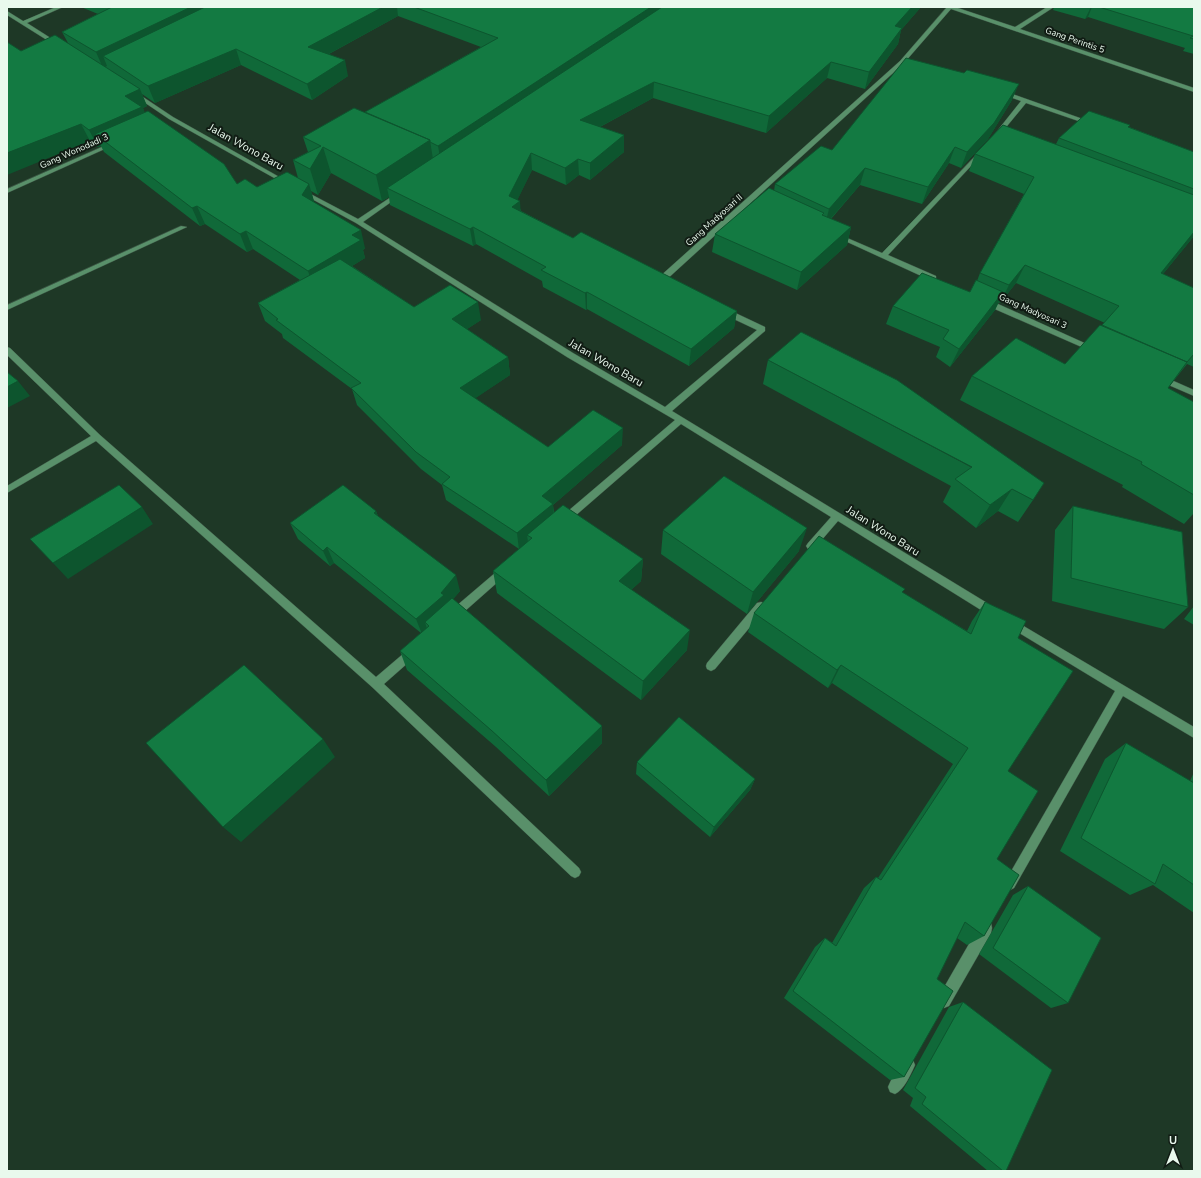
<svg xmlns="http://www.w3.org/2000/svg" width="1201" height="1178" font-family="'Nunito Sans',sans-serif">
<rect width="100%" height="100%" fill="#1e3826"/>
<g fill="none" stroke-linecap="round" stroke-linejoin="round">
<g stroke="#3a5342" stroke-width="1">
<path id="minor" d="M56 7H63L27 23 60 44 61 45 58 47 7 15V11L23 21Z
M947 7H955L1015 27 1047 7H1054L1020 29 1194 88V92L951 9 904 63 665 281 668 283 667 285 657 283V279L900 61Z
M1001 90 1094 123 1095 124 1090 125 1026 103 998 137H994V135L1021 101 999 93 998 92Z
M134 91 173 117 290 183 285 184 169 119 132 94 131 93Z
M113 142 118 143 7 193V189Z
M983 148 985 149V151L888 255 936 276V280H930L832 235 838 234 882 253Z
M299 190H303L358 219 397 193H401V195L363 222 573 353 665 407 757 330 721 313V309H727L765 327V331L672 411 997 609 998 612 997 615 993 616 989 615 838 521 814 549H808L806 546 808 543 831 517 681 424 567 523H561L559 520 561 517 675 420 567 357 356 223 299 192Z
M181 226 187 227 7 310V305Z
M981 299H987L1100 350 1099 352H1093L981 303Z
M7 347 10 348 100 435 376 677 410 648 414 646 418 648 419 651 418 654 384 684 579 868 581 872 579 876 575 878 571 876 372 687 96 441 7 493V486L91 436 7 355Z
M1160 375 1194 390V396L1157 380V376Z
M505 566 508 567 510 570 508 573 456 619 452 620 448 619 447 616 448 613 502 567Z
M761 602 765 603 766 606 765 609 715 669 711 671 707 669 706 666 707 663 757 603Z
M1010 618 1194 727V738L1123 696 1014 888 1010 890 1006 888 1004 884 1006 880 1115 691 1006 625 1005 622 1006 619Z
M986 922 991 923 992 928 991 933 949 1006 944 1008 939 1006 937 1001 939 996 981 923Z
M908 1058 913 1060 915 1065C911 1074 904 1090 895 1094L890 1092 888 1087C892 1078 899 1062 908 1058Z"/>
</g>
<use href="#minor" fill="#59906a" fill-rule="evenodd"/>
</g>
<path fill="#106939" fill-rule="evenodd" d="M81 7H921L901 30 898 44 865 89 827 78 766 133 653 98 600 127 624 135V152L590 180 579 175 566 185 532 170 517 200 521 211 573 238 737 311 734 328 689 366 587 309 586 310 543 287 542 281 476 244 473 246 390 205 389 197 382 201 331 173 318 195 311 191 314 202 365 248 363 250 365 258 352 266 414 307 481 320 467 329 508 357 510 375 475 398 548 447 622 445 553 505 554 512 643 559 641 581 631 590 687 650 641 700 497 593 493 571 519 549 446 500 442 485 421 469 357 405 352 389 283 338 282 334 265 321 258 303 300 280 253 249 247 252 205 224 200 226 104 152 101 146 98 147 90 141 21 51 68 43 62 32 98 14ZM398 16 481 47 365 112 303 137 308 152 293 160 298 178 257 187 237 184 144 112 143 108 147 106 142 94 155 103 241 65 312 100 348 76 329 54Z
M1054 7H1194V54L1183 51 1185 48 1088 17 1085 19 1053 10Z
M1012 100 988 139 961 168 949 163 922 204 860 185 831 219 851 227 847 245 797 290 712 252 715 234 774 191 775 184 832 150Z
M1130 125 1129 127 1194 152V236L1163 274 1194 288V367L1187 364 1168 388 1194 402V513L1184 524 1122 487 1123 485 960 400 972 376 1065 364 1105 323 1016 283 1000 303 999 302 995 310 950 367 936 357 940 347 886 324 893 306 970 292 977 281 980 273 1024 194 969 171 975 154 1056 144 1059 138Z
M768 360 1033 500 1018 522 998 511 976 528 943 502 951 486 763 384Z
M1073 506 1188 607 1164 629 1052 601 1055 530Z
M376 511 378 516 460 591 453 599 602 726V743L549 796 496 747 407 670 400 651 421 633 334 563 330 566 298 539 290 523Z
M663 530 799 551 747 614 661 554Z
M903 593 967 631 972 621 985 602 1018 638 1008 771 997 859 984 936 967 945 957 938 937 979 904 1077 890 1080 784 998 815 947 825 938 832 943 864 888 876 877 878 878 953 764 832 683 828 688 748 632 754 613Z
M1194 606V625L1184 619Z
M1126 743 1190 781 1194 772V913L1153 885 1130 895 1060 851 1105 759Z
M637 762 755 779 750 790 710 837 636 774Z
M1028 886 1068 1003 1051 1008 979 954 1013 895Z
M963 1002 1006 1171H988L910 1106 913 1098 903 1090 949 1007Z"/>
<path fill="#0d552e" d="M191 7H229L103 56 107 66 103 68 96 52Z
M383 7H397L398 16 312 63 308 47Z
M651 7H673L441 162 438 146Z
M912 7H921L901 30 898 44 865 89 869 72 895 26Z
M1091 7H1092L1088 17 1085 19Z
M236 49 241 65 155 103 148 86Z
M345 60 348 76 312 100 307 84Z
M831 62 827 78 766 133 769 116Z
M654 82 653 98 581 137 580 120Z
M1019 84 1012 100 988 139 961 168 967 152Z
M140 89 147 106 143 108 150 124 95 134 101 146 98 147 89 130 125 96Z
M81 124 90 141 7 175V153Z
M624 135V152L590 180V163Z
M430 140 434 166 387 188 389 197 382 201 376 175Z
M323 147 331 173 318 195 310 169Z
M955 147 949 163 922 204 928 187Z
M531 153 532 170 515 205 520 201 521 218 514 224 509 196Z
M578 159 579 175 566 185 565 168Z
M865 168 860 185 825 225 829 209Z
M309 184 314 201 308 212 302 195Z
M197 206 205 224 200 226 192 208Z
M473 227 476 244 473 246 470 229Z
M851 227 847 245 797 290 801 272Z
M361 230 365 248 363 250 365 258 314 289 308 271 352 235Z
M246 231 253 249 247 252 240 234Z
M1194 232V236L1149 291 1161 273Z
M1025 265 1016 283 1000 303 1009 285Z
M587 292V309L586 310 585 293Z
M1003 292 995 310 950 367 959 349Z
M478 302 481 320 455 337 452 319Z
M737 311 734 328 689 366 691 349Z
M508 357 510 375 464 406 460 388Z
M18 381 30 396 7 408V387Z
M623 428 622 445 553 505 554 520 532 538 527 535 528 542 519 550 517 533 542 496Z
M1012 489 998 511 976 528 990 505Z
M142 507 153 524 68 579 53 563Z
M376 511 382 527 374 513Z
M807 528 799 551 747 614 753 592Z
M327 547 334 563 330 566 323 551Z
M643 559 641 581 618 602 619 581Z
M456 575 460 591 447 607 429 626 425 622 427 629 422 634 416 619 441 593Z
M690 630 687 650 641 700 643 681Z
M841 665 832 683 828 688 837 670Z
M602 726V743L549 796 546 780Z
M323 739 335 757 241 842 223 827Z
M755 779 750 790 710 837 714 827Z"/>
<path fill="#137a42" stroke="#0d552e" d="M111 7H191L96 52 62 32 112 7Z
M205 7H383L308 47 345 60 307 84 236 49 148 86 103 56Z
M414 7H651L438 146 430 142V140L365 112 498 38Z
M662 7H912L895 26 902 28 869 72 831 62 769 116 654 82 580 120 624 135 590 163 578 159 565 168 531 153 509 196 520 201 512 207 573 238 581 232 737 311 691 349 587 292 585 293 541 270 546 267 473 227 470 229 387 188Z
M1099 7H1194V39L1190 38 1193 36Z
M55 35 140 89 125 96 142 107 89 130 81 124 7 153V42L21 51Z
M906 58 964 73 967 70 1019 84 994 123 967 152 955 147 928 187 865 168 829 209 775 184 821 146 832 150Z
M354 108 430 140 376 175 323 147 310 169 293 160 321 146 303 137Z
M148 111 224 164 237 184 245 179 257 187 287 172 309 184 302 195 361 230 352 235 361 240 308 271 246 231 240 234 197 206 192 208 95 134Z
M1089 111 1130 125 1128 127 1194 152V189L1059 138Z
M1003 125 1194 195V232L1161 273 1194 288V354L1187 362 1102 325 1119 306 1025 265 1009 285 980 273 1034 177 975 154Z
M769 188 824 213 822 215 851 227 801 272 715 234Z
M340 259 414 307 450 285 478 302 452 319 508 357 460 388 548 447 593 410 623 428 542 496 553 504 517 533 442 484 450 477 416 452 351 388 361 383 276 320 278 319 258 303Z
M922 273 970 292 976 280 1003 292 959 349 943 339 949 330 893 306Z
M1100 325 1187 362 1168 388 1194 402V495L1141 464 1142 462 972 376 1016 338 1065 364Z
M801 332 897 380 1044 483 1033 500 1012 489 990 505 955 479 972 467 768 360Z
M7 372 18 381 7 387Z
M724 476 807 528 753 592 663 530Z
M119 485 142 507 53 563 30 539Z
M343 485 376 511 374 513 456 575 441 593 444 595 416 619 327 547 323 551 290 523Z
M563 505 643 559 619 581 690 630 643 681 493 571 532 538 527 535Z
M1073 506 1182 532 1188 607 1071 578Z
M819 536 905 589 902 592 971 634 985 602 1026 621 1018 638 1073 671 1008 771 1038 791 997 859 1019 875 984 936 965 922 937 979 953 991 904 1077 793 991 825 938 836 946 876 877 881 880 968 748 841 665 837 670 754 613Z
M452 598 602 726 546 780 491 730 400 651 429 626 425 622Z
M244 665 323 739 223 827 146 743Z
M679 717 755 779 714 827 637 762Z
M1126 743 1194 783V885L1163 864 1155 884 1081 838Z
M1028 886 1101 938 1068 1003 993 948Z
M963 1002 1052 1070 1006 1171H1003L922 1104 926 1097 915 1088Z"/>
<g text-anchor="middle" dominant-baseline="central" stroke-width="4" stroke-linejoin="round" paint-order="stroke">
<g font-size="9" fill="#e9f9ed" stroke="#111c14">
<text transform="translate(1075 40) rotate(19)">Gang Perintis 5</text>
<text transform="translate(74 151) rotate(-24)">Gang Wonodadi 3</text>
<text transform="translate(714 220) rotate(-42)">Gang Madyosari II</text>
<text transform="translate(1033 311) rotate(24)">Gang Madyosari 3</text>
</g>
<g font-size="11" fill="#e9f9ed" stroke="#111c14">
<text transform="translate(246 147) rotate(29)">Jalan Wono Baru</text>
<text transform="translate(606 363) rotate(30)">Jalan Wono Baru</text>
<text transform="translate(883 531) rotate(32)">Jalan Wono Baru</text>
</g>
</g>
<rect width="1201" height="1178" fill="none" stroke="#e9f9ed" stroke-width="16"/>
<g transform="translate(1173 1150)" stroke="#111c14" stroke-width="3" paint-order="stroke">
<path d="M0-3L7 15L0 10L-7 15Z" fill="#e9f9ed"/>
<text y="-6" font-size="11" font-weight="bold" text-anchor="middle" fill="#e9f9ed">U</text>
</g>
</svg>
